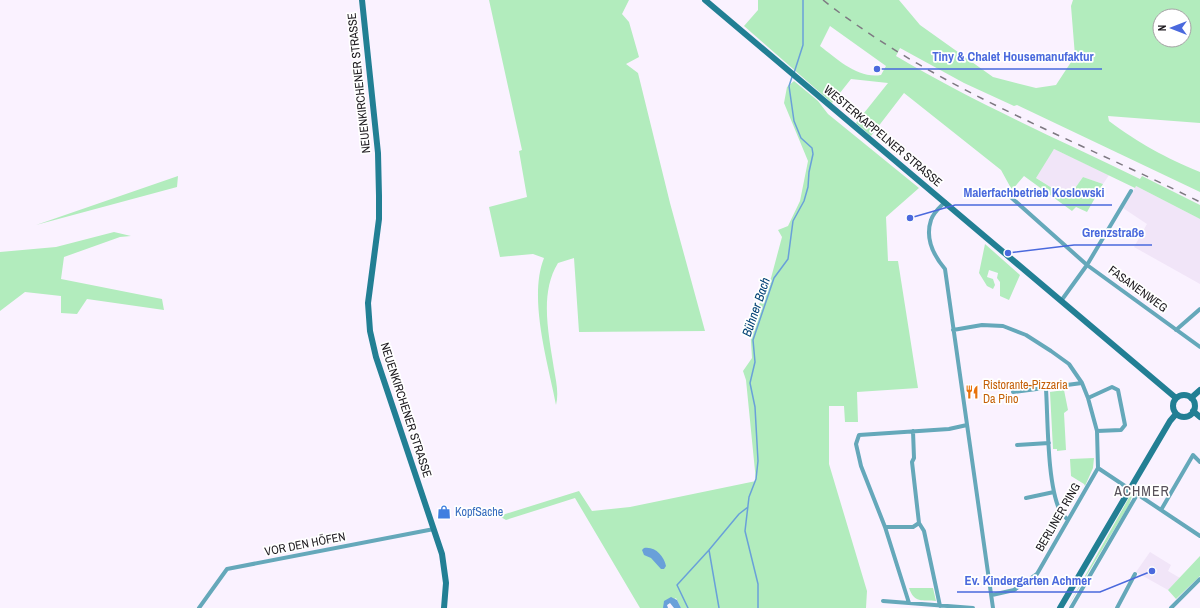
<svg xmlns="http://www.w3.org/2000/svg" width="1200" height="608" font-family="'Archivo Narrow',sans-serif">
<rect width="100%" height="100%" fill="#faf2ff"/>
<path fill="#f1e5f8" d="M1054 149 1109 175 1103 184 1083 177 1068 198 1035 177Z
M1136 186 1200 219V284L1134 247 1147 224 1123 208Z
M1150 552 1171 565 1168 571 1180 578 1168 590 1136 572Z"/>
<path fill="#b2ecbd" fill-rule="evenodd" d="M489 0H629L622 14 629 22 639 57 626 64 638 73 670 203 705 331 579 332 574 258 558 263C539 294 549 335 554 369 556 381 559 393 556 405 548 363 528 298 544 258L533 254 500 257 489 207 527 197 519 151 522 150Z
M758 0H899L920 25 993 77 1036 88 1056 85 1075 56 1071 6 1073 0H1200V123L1108 116 1109 121C1140 144 1164 157 1200 172V192L1017 105 1014 106 964 83 900 48 896 56C975 103 1058 139 1140 179L1142 176 1200 205V219L1136 186 1135 188 1054 149 1036 178 1068 198 1083 177 1103 184 1087 212 1076 207 1072 211 1024 176 1012 190 1001 170 904 93 871 136 856 123 888 83 851 79 832 103 744 26 758 10ZM1160 16H1184V40H1160ZM830 26 886 66 881 75C858 79 837 59 820 46Z
M794 81 818 101 828 114 919 188 886 217 888 261H898L918 388 857 392 858 422H845L844 406H829V464L867 591 866 608H681L676 598 663 608H640L575 498 506 520 499 516 579 491 592 511 630 507 756 481 746 380 743 371 752 358 750 325 771 278 782 237 778 230 788 226 800 201 808 161 784 103 787 87Z
M178 176 177 187 36 225Z
M114 232 131 236 120 237 64 257 61 279 162 299 164 310 87 299 77 314 61 313V296L25 292 0 311V252L56 247Z
M985 244 1020 275 1009 300 1000 296V282L997 278 998 273 989 270 987 277 993 279 995 285 993 289 987 286 979 273Z
M1064 390 1068 410 1064 413 1066 450 1057 451V449H1053L1050 392Z
M1094 458 1093 468 1085 486 1084 484 1071 476 1070 459Z
M1131 494 1132 496 1129 505 1067 608Z
M1200 556V576L1176 599 1168 590Z
M909 588H933L936 601C922 600 914 603 909 588Z"/>
<path fill="#69a0d9" d="M644 548C655 546 664 556 666 566L664 569H661L651 558 644 555 642 550Z
M671 597 677 600 681 608H674L670 603 667 605 668 608H663L664 601Z"/>
<g fill="none" stroke-linecap="round" stroke-linejoin="round">
<path stroke="#69a0d9" stroke-width="1.5" d="M794 73 803 45V0
M688 608 677 585 709 550
M719 608 709 550 739 514 748 507
M758 608V584L745 531 749 497 756 479 758 461 755 407 750 383 755 362 753 340 774 278 788 259 793 221 804 201 808 187 809 172 813 154 812 148 801 138 794 121 789 86 792 77"/>
<path stroke="#65a8ba" stroke-width="4" d="M1005 192 1087 265 1200 347
M945 202C940 207 933 213 931 220 925 238 934 256 945 269L993 608
M1061 301 1087 265 1131 191
M953 330 982 325 1003 326 1026 335 1051 351 1069 364 1082 383 1088 398 1097 431 1098 468 1037 574 1014 590 992 595
M1176 330 1200 309
M1046 389C1048 420 1047 484 1060 511 1062 514 1065 517 1068 520
M1013 392 1082 383
M1088 398 1112 387 1118 390 1125 425 1121 430 1097 431
M913 431 914 458 912 462 919 523 924 531 940 606
M1017 445 1049 443
M1098 468 1200 536
M1026 498 1054 492
M1161 510 1193 455 1200 462
M885 527H913L919 523
M883 601 973 608
M909 603 885 527 861 466 856 444 859 435 949 429 967 425
M199 608 227 569 434 529
M1071 608 1138 493
M1117 608 1135 574
M1171 608 1200 579"/>
<path stroke="#227f94" stroke-width="6" d="M362 0 378 153 379 196V219L368 303 370 331 376 357 442 554 446 583 444 608
M705 0 1176 398
M1173 406a11 11 0 1 1 22 0a11 11 0 1 1-22 0Z
M1191 398 1200 390
M1193 411 1200 417
M1060 608 1170 421 1176 414"/>
<path stroke="#7e7982" stroke-width="1.5" stroke-dasharray="7 7" stroke-linecap="butt" d="M823 0C936 89 1072 138 1200 202"/>
</g>
<defs>
<g id="restaurant-bare" transform="scale(1.08)"><path d="M-5-6h1v4h1v-4h1v4h1v-4h1v5L-1.5 .5V6h-2V.5L-5-1ZM5-6V6H3V1.5H1.5Q1.5-4 5-6Z" fill="#e8710a" stroke="#fff" stroke-width="2.5" paint-order="stroke"/></g>
<g id="shop-bare" transform="scale(1.08)"><path d="M-5-2.5h2.3a2.7 3.5 0 0 1 5.4 0H5L5.5 6h-11ZM-1.5-2.5h3a1.5 2.3 0 0 0-3 0Z" fill="#3f7fe0" stroke="#fff" stroke-width="2.5" paint-order="stroke"/></g>
</defs>
<g fill-rule="evenodd">
<use href="#restaurant-bare" x="972" y="392"/>
<use href="#shop-bare" x="444" y="512"/>
</g>
<g text-anchor="middle" dominant-baseline="central" stroke-width="3.5" stroke-linejoin="round" paint-order="stroke">
<g font-size="12" fill="#1d1a1f" stroke="#fff">
<text transform="translate(359 83) rotate(-96)">NEUENKIRCHENER STRASSE</text>
<text transform="translate(883 136) rotate(40)">WESTERKAPPELNER STRASSE</text>
<text transform="translate(1138 289) rotate(36)">FASANENWEG</text>
<text transform="translate(406 410) rotate(72)">NEUENKIRCHENER STRASSE</text>
<text transform="translate(1058 517) rotate(-60)">BERLINER RING</text>
<text transform="translate(305 544) rotate(-11)">VOR DEN HÖFEN</text>
</g>
<g font-size="12" fill="#c56008" stroke="#fff" text-anchor="start">
<text x="983" y="385">Ristorante-Pizzaria<tspan x="983" dy="14">Da Pino</tspan></text>
</g>
<g font-size="12" fill="#366cbe" stroke="#fff" text-anchor="start">
<text x="455" y="512">KopfSache</text>
</g>
<g font-size="13" font-style="italic" fill="#004074" stroke="#fff">
<text transform="translate(756 307) rotate(-71)">Bühner Bach</text>
</g>
<g font-size="14" letter-spacing="1" fill="#57505a" stroke="#fff">
<text x="1142" y="491">ACHMER</text>
</g>
</g>
<path fill="none" stroke="#4a69dd" stroke-width="1.5" d="M877 69L924 69H1102M910 218L955 205H1112M1008 253L1074 245H1152M1152 571L1100 592H957"/>
<g fill="#4a69dd" stroke="#fff" stroke-width="1.5">
<circle cx="877" cy="69" r="4"/>
<circle cx="910" cy="218" r="4"/>
<circle cx="1008" cy="253" r="4"/>
<circle cx="1152" cy="571" r="4"/>
</g>
<g font-size="13" text-anchor="middle" font-weight="bold" fill="#4a69dd" stroke="#fff" stroke-width="3.5" stroke-linejoin="round" paint-order="stroke">
<text x="1013" y="61">Tiny &amp; Chalet Housemanufaktur</text>
<text x="1034" y="197">Malerfachbetrieb Koslowski</text>
<text x="1113" y="237">Grenzstraße</text>
<text x="1028" y="585">Ev. Kindergarten Achmer</text>
</g>
<g transform="translate(1172 28) rotate(270)"><circle r="19" fill="#ffffff" stroke="#a5a3a5"/>
<path d="M0-3L7 15L0 10L-7 15Z" fill="#4a69dd"/>
<text y="-6" font-size="11" font-weight="bold" text-anchor="middle" fill="#1d1a1f">N</text>
</g>
</svg>
